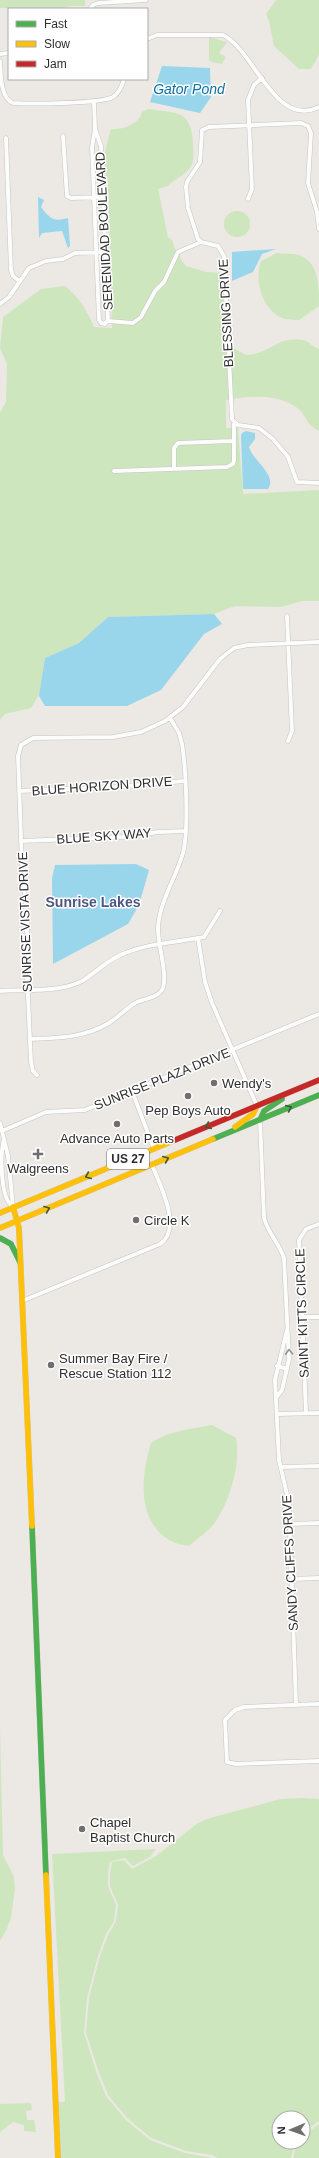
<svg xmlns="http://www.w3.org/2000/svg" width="319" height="2158" font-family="Arial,sans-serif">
<rect width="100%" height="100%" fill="#ece8e4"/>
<path fill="#cee6be" d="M0 0H85V6H71L61 9 0 8Z
M276 0H319V55L311 69H299L274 46 269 21 266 14Z
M209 37 227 42 219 53 226 57 222 64 212 62 209 60Z
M148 109C177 114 190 108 193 142 193 150 195 159 191 166 186 176 175 178 168 186L158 189 168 237 172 240 175 249 179 251 181 260 186 266 206 272 225 273 230 346 246 355C271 354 278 335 303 340 308 341 313 347 319 349V431C305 424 307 415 296 407 276 393 248 396 226 400V428H238L243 494 319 490V601H302L281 607 235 606 214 614 108 617 79 643 45 658 40 693 31 708 5 714 0 720V413L6 402 7 364 0 348 3 317 41 289 65 286C79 297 87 310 94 327L112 328 108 182 106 181 104 155 111 129C123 130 139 124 142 112Z
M224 224a13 13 0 1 1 26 0a13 13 0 1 1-26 0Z
M277 253C284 254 293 253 299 255 319 262 319 286 319 306L299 320C293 320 286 320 280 317 262 308 254 280 261 261Z
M212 1425 236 1438C241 1464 230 1500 216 1521 210 1531 197 1538 189 1546 183 1545 176 1544 171 1541 136 1522 141 1475 151 1443 167 1431 193 1429 212 1425Z
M0 1728 3 1855 14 1877 15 1888 11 1918 6 1931 0 1941Z
M304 1798 319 1799V2121L303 2133V2118H279V2142H295L291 2158H217L212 2155 186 2151 151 2138 127 2118 108 2095 99 2073 86 2033 89 1998 100 1956 108 1935 116 1921 118 1905 110 1886V1873L112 1862 124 1860 132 1869 156 1856 198 1823 210 1818 281 1799Z
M156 1849 150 1857 133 1866 125 1858 110 1862 108 1873V1886L116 1905 114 1921 106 1934 98 1956 87 1998 84 2033 97 2074 106 2096 125 2119 150 2140 185 2153 213 2158H61L58 2102H65L52 1854Z
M31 2103 32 2110 26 2111 27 2120H34L36 2132 24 2131V2125L13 2122 0 2132V2104Z
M319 2124V2158H293L297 2142H303V2136Z"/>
<path fill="#99d6ec" d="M162 66 210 68 211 97 200 113 150 102Z
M38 197 44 200 41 207C50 219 54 222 68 218L70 246 68 248 62 231 42 233 39 238Z
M276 249 262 254 253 272 232 281V252Z
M246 431 255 433V439L249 447C252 460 278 475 268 489H243L241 436 242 433Z
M214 614 222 624 204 634 161 690 127 706H45L39 696 45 658 79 643 108 617Z
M136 864 149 870 139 905 128 924 53 964 52 878 55 865Z"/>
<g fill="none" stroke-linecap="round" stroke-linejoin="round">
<g stroke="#c5c4c5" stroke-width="5">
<path id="street" d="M90 9 93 5 98 3 146 0
M147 39 157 35H223C255 51 275 129 319 107
M0 54 9 53
M0 61C1 74 0 98 13 103 31 104 99 104 113 97 119 93 122 86 124 79
M94 101 95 129 101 146 108 320 105 324 101 323 99 320 92 147 95 129
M63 136 67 196 71 198 103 197
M6 138 11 270 13 276 19 281
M248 199 252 189 248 100 254 85 262 78
M319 229 317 212 308 183 311 133 308 126 301 123 209 127 202 130 200 162 187 182 186 187 188 208 198 239 201 242 218 246 224 256 232 419 238 425 259 428 273 439 288 457 297 482 319 483
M0 304 9 297 29 268 46 261 63 259 75 253 105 252
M108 321 133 323 141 317 155 291 164 282 178 252 201 242
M174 469V448L178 443 233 441
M114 471 227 467 233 464 234 460V423
M287 616 292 731 288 741
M19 791 116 787 184 781
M21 841 123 837 158 832 186 831
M198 938 205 982 212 1003 257 1106
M0 991C26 989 59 993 82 981 97 972 108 959 125 953 150 943 178 942 204 937L220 911
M30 1039C57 1038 84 1038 109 1023 118 1017 126 1009 135 1003 144 998 156 999 162 990 169 977 157 943 158 927 160 900 176 878 183 853 189 829 186 769 182 744L179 733 170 718
M37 1075 33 1071 31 1062 27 975V919L22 865 18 756 21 745 33 738 113 737 141 732 165 721 183 707 220 659 234 648 248 645 319 642
M132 1091 154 1149
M260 1120 264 1218C268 1233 279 1243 284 1258L289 1359 282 1390 276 1398
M0 1123 8 1156 13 1207C0 1199 0 1154 4 1139
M2 1131 46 1112 85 1110 319 1014
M22 1301 160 1244C183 1229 160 1185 152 1165
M302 1317H319
M287 1330 275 1380 279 1460 289 1503 296 1705
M277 1366 287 1369
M306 1413 299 1240 306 1229 319 1224
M277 1414 319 1413
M282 1467 319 1466
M290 1524 319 1523
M292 1579 319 1578
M319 1704 244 1707 235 1710 225 1720 227 1762 236 1764 319 1761"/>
</g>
<g stroke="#c5c4c5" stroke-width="6">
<path id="fast" d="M260 1120 264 1111 282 1099
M213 1139 319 1095
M0 1238 11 1244 20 1262
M32 1526 46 1875"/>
</g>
<g stroke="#c5c4c5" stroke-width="6">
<path id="slow" d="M235 1127 253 1114 257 1106
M13 1207 19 1228 32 1526
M0 1213 175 1140
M0 1228 213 1139
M46 1875 58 2158"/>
</g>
<g stroke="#c5c4c5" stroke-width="6">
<path id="jam" d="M175 1140 319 1080"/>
</g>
<use href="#street" stroke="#fcfcfb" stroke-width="4"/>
<use href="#fast" stroke="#4caf50" stroke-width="5.5"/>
<use href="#slow" stroke="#ffc107" stroke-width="5.5"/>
<use href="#jam" stroke="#c62828" stroke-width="5.5"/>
</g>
<defs><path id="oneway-chevron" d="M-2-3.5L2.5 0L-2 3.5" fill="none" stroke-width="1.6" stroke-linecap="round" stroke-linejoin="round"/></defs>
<g stroke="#385b3a">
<use href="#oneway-chevron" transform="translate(289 1108) rotate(-23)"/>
<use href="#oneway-chevron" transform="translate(208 1126) rotate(157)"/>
<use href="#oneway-chevron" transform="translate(166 1159) rotate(-23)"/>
<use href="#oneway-chevron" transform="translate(88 1176) rotate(157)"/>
<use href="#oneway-chevron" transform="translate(47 1209) rotate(-22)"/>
</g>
<use stroke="#959594" href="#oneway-chevron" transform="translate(289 1352) rotate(-93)"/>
<g fill="#706f6e" stroke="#fff" stroke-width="1.5">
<circle cx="214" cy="1083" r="4"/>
<circle cx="188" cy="1096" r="4"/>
<circle cx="117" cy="1124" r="4"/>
<path d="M36 1148h4v4h4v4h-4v4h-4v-4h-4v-4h4z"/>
<circle cx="136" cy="1220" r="4"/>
<circle cx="51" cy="1365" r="4"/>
<circle cx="82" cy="1829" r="4"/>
</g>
<g text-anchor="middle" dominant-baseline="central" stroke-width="3" stroke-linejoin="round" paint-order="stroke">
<rect fill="#fff" stroke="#6d6d6d" stroke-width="1" x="107" y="1149" width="42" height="20" rx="3"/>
<g font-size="12" font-weight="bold" fill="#2e2e2e">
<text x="128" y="1159">US 27</text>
</g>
<g font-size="13" fill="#2e2e2e" stroke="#fff">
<text transform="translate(104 231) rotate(-93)">SERENIDAD BOULEVARD</text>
<text transform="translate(226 313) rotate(-93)">BLESSING DRIVE</text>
<text transform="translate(102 786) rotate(-4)">BLUE HORIZON DRIVE</text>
<text transform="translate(104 836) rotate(-4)">BLUE SKY WAY</text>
<text transform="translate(25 922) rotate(-92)">SUNRISE VISTA DRIVE</text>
<text transform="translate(162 1079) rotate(-22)">SUNRISE PLAZA DRIVE</text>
<text transform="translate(302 1313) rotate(-92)">SAINT KITTS CIRCLE</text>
<text transform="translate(290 1563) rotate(-93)">SANDY CLIFFS DRIVE</text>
</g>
<g font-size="13" fill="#2e2e2e" stroke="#fff" text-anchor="start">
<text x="222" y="1083">Wendy's</text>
<text x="188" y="1110" text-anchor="middle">Pep Boys Auto</text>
<text x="117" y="1138" text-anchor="middle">Advance Auto Parts</text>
<text x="38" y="1168" text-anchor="middle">Walgreens</text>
<text x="144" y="1220">Circle K</text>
<text x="59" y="1358">Summer Bay Fire /<tspan x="59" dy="15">Rescue Station 112</tspan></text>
<text x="90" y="1822">Chapel<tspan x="90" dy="15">Baptist Church</tspan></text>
</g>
<g font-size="14" font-style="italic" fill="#0d6fa3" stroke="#fff">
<text x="189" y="89">Gator Pond</text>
</g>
<g font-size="14" font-weight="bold" fill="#4d5680" stroke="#fff">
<text x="93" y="902">Sunrise Lakes</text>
</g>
</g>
<rect x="8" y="8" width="140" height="72" fill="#ffffff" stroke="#ababab"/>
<rect x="16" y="21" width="20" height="6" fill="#4caf50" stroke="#ababab"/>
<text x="44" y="28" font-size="12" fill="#2e2e2e">Fast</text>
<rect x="16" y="41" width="20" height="6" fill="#ffc107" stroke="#ababab"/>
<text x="44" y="48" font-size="12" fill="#2e2e2e">Slow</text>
<rect x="16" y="61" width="20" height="6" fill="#c62828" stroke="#ababab"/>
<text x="44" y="68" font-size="12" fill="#2e2e2e">Jam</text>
<g transform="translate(291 2130) rotate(268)"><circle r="19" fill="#ffffff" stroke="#ababab"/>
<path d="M0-3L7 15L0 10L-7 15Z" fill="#706f6e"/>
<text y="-6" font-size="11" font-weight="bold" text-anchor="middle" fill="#2e2e2e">N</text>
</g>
</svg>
